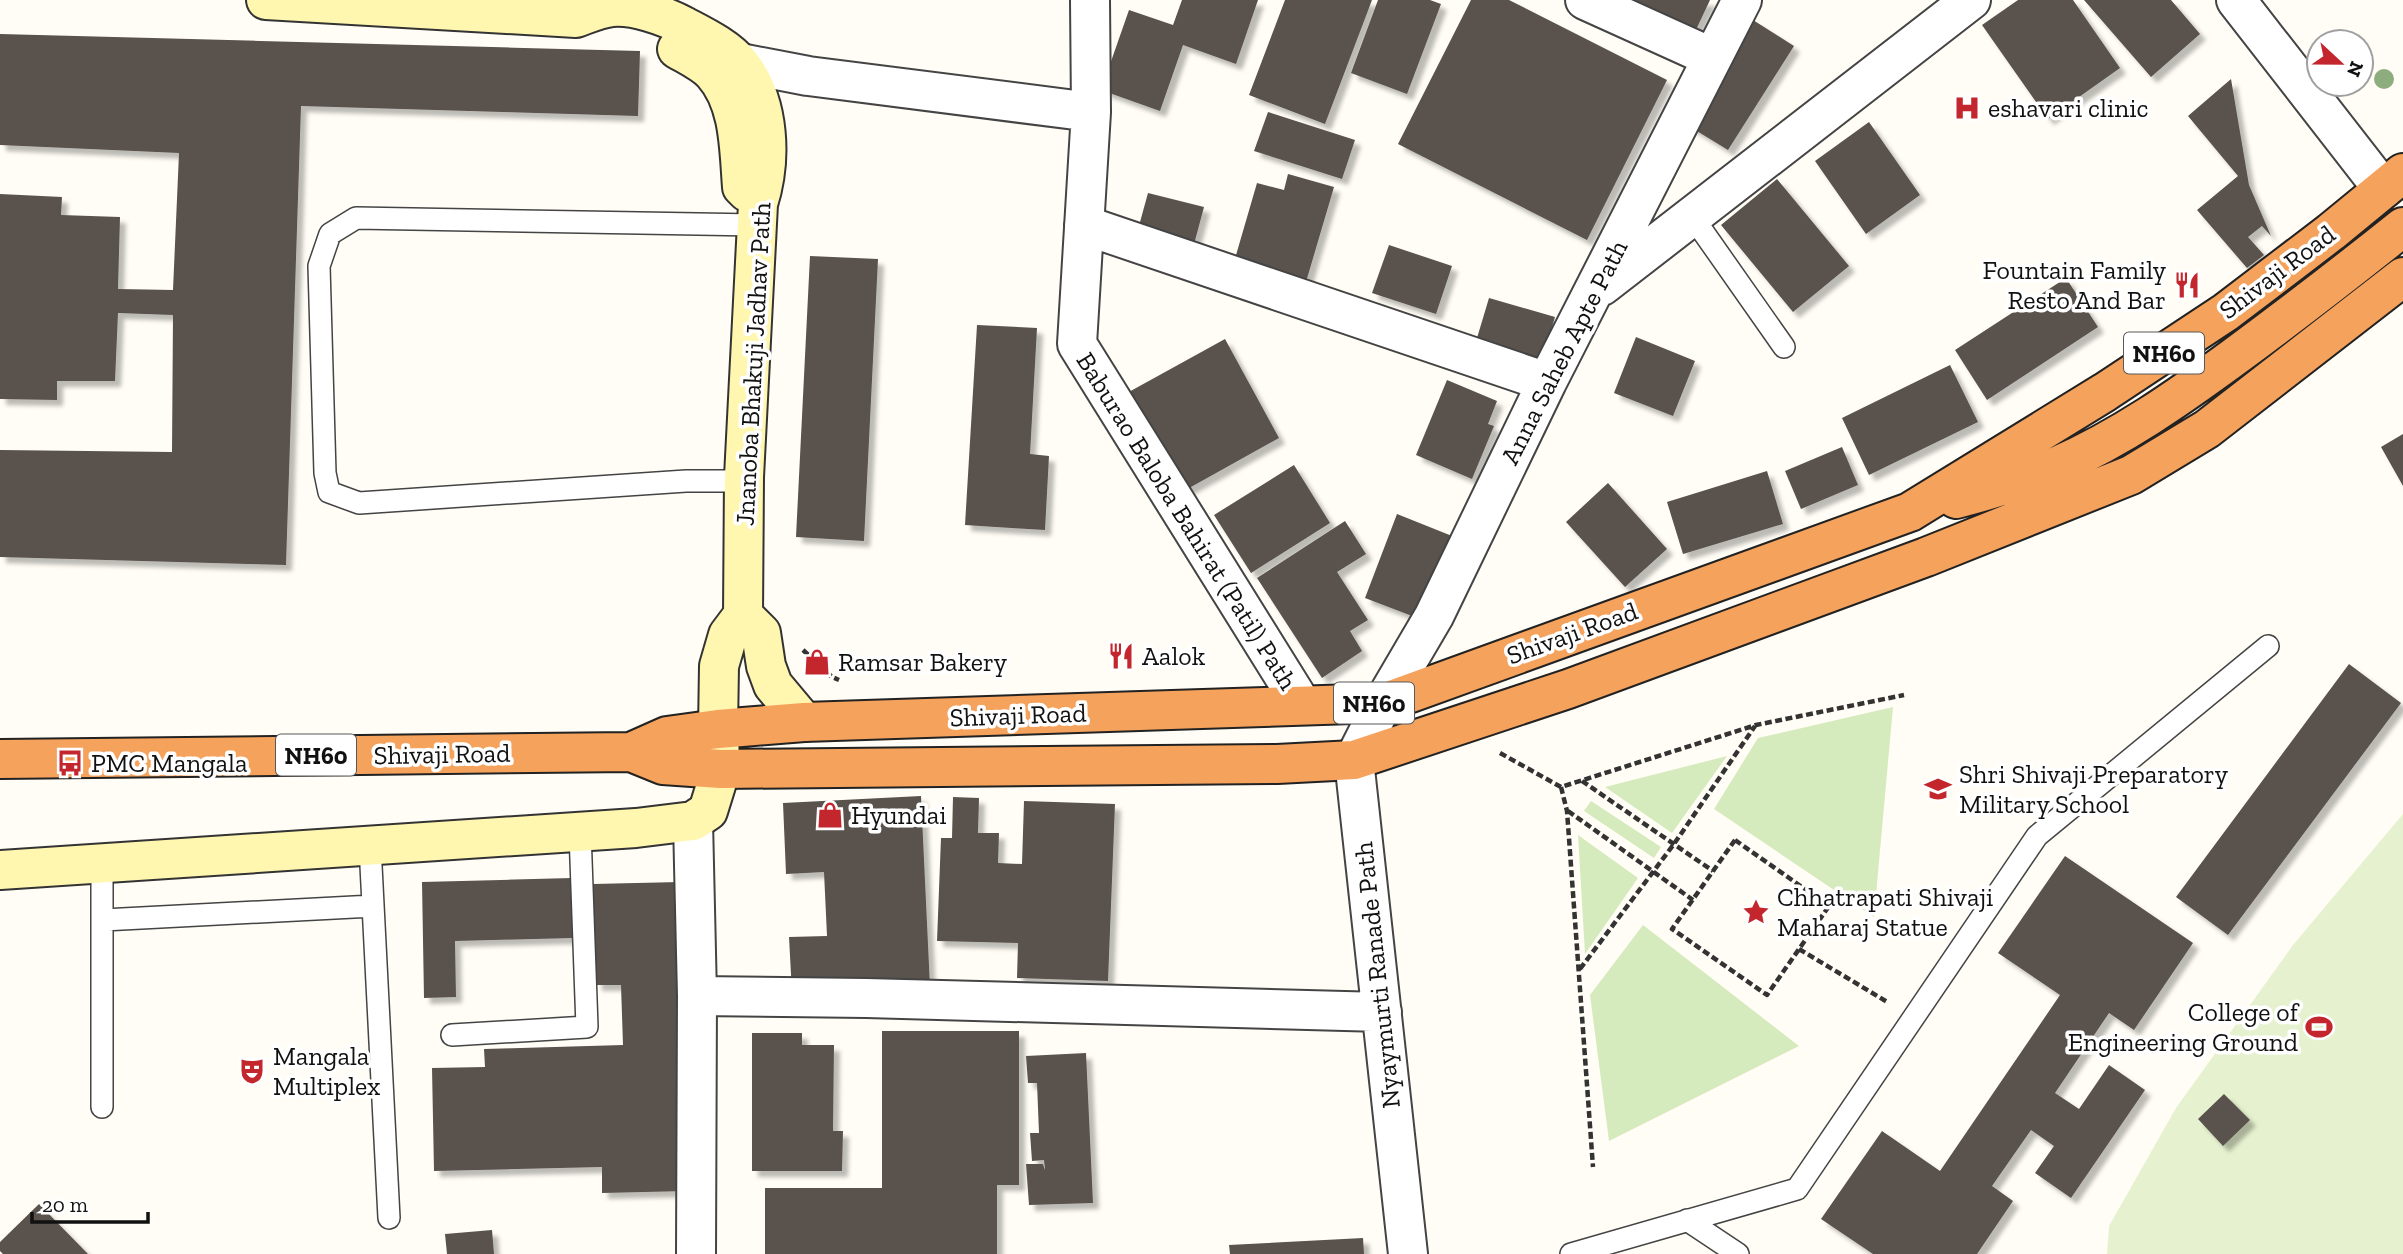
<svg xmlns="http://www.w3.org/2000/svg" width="2403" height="1254" font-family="'Zilla Slab',serif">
<defs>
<filter id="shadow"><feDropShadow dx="6" dy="6" stdDeviation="2" flood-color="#0004"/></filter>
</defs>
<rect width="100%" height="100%" fill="#fffdf5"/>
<path fill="#d5ebbd" d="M1893 707 1874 917 1714 809 1758 738Z
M1727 756 1672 833 1605 787Z
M1591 801 1661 847 1654 858 1584 811Z
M1578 835 1638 878 1585 954Z
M1643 925 1799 1046 1609 1141 1590 995Z"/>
<path fill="#e6f2cf" d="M2403 814V1254H2107L2109 1226 2176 1108 2293 945Z"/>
<path fill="#5a524d" filter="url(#shadow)" d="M1182 0H1258L1236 64 1183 45 1160 111 1101 90 1129 10 1173 25Z
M1285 0H1372L1325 124 1249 95Z
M1378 0H1430L1441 4 1407 94 1351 73Z
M1471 0H1509L1667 80 1587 240 1398 144Z
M1621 0H1710L1694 34Z
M2018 0H2073L2120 68 2048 119 1982 25Z
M2084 0H2171L2200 34 2151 77Z
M1753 20 1794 46 1728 150 1687 125Z
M0 34 640 51 638 116 301 106 286 565 0 557V450L172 452 173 315 118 313 115 381H57V400L0 399V194L62 197 61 215 120 217 118 289 173 290 179 153 0 145Z
M2231 79 2249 185 2271 236 2262 226 2248 237 2264 255 2247 268 2197 210 2238 176 2188 116Z
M1268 112 1355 140 1342 179 1254 151Z
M1869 122 1920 195 1866 234 1815 161Z
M1288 174 1334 187 1306 282 1234 262 1257 183 1284 190Z
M1777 179 1849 266 1793 312 1721 225Z
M1148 193 1204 207 1193 248 1137 233Z
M1389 245 1452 266 1436 314 1372 293Z
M810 256 878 259 864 541 796 537Z
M2066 278 2098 327 1987 400 1955 350Z
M1489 298 1555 317 1540 367 1474 348Z
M977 325 1037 328 1030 454 1049 456 1045 530 965 525Z
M1636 337 1695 361 1673 416 1614 393Z
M1225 339 1279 438 1182 492 1127 393Z
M1950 365 1978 422 1869 475 1842 418Z
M1447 380 1497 401 1488 424 1494 426 1472 479 1416 455Z
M2403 434V486L2381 447Z
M1842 447 1858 485 1801 509 1785 471Z
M1294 465 1330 523 1251 573 1214 515Z
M1767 471 1783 524 1683 554 1667 502Z
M1608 483 1667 549 1625 587 1566 522Z
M1397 514 1452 536 1420 619 1365 598Z
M1345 521 1366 554 1337 572 1368 620 1350 631 1362 651 1322 678 1257 578Z
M2349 664 2401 703 2228 935 2176 897Z
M921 796 930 987 792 993 789 937 827 936 824 872 786 874 783 803Z
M953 797 979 798 978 833H999L998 863 1022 864 1024 801 1115 804 1108 981 1017 978 1018 943 937 941 941 838H952Z
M2065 856 2193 943 2134 1030 2109 1013 2055 1093 2079 1109 2109 1065 2145 1090 2071 1198 2035 1173 2054 1146 2031 1130 1992 1186 2013 1201 1977 1254H1873L1821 1219 1882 1131 1940 1171 2060 995 1998 953Z
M572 878 573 938 455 941 456 997 424 998 422 882Z
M680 882 687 1191 602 1193V1167L434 1171 432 1068 485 1067 484 1049 623 1045 621 985H596L593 884Z
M882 1031H1019V1185H997V1254H765V1188H882Z
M752 1033H802V1045H834L833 1131H843L842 1171H752Z
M1086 1053 1093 1203 1029 1205 1026 1164H1043L1045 1170 1044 1160 1032 1161 1030 1133H1039L1037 1083H1028L1026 1056Z
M2224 1094 2250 1120 2223 1146 2198 1119Z
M39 1204 88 1254H3L0 1251V1242Z
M492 1230 494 1254H447L445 1234Z
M1363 1238 1364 1254H1230L1229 1245Z"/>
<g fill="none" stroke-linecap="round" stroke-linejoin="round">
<g stroke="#444" stroke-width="24">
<path id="lane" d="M1692 216 1784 347
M744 481H686L359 503 329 492 325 473 319 266 330 234 356 218 756 225
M370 846 389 1218
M103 920 373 906
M452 1035 587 1027 580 832
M102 1107V863
M1687 1220 1738 1254
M1571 1254 1797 1189 2037 836 2268 646"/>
</g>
<g stroke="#444" stroke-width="42">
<path id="street" d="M1090 0 1091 112 1077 344 1302 705
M1585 0 1711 57
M2236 0 2383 189
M716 70 740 63 808 76 1091 112
M1084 225 1547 382
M1602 286 1971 0
M693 821 697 996 696 1254
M697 996 866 998 1382 1012
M1408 1254 1354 760 1383 703 1434 616 1547 382 1742 0"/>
</g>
<g stroke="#333" stroke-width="42">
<path id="secondary" d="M677 49C689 56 704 63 713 73 740 103 739 149 742 187L747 192
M743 615 761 633 766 666 773 685 804 722
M0 870 636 828 693 821 708 811 721 769 718 729 719 666 728 635 743 615 744 477 758 204C772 160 770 103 741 65 728 48 703 36 684 26 665 16 634 5 612 7 600 8 587 14 576 18L266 0"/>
</g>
<g stroke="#222" stroke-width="42">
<path id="highway" d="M1956 499C1991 490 2024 480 2057 466 2121 438 2178 398 2234 357 2291 315 2348 271 2403 227
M631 752 667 736 718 729 804 722 1383 703 1910 512 2105 392 2226 312 2331 232 2403 173
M0 759 631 752 663 765 721 769 1277 764 1354 760 1568 689 1926 557 2131 475 2207 429 2403 277"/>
</g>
<path stroke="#333" stroke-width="4.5" stroke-dasharray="7 3.5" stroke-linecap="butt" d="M803 650 832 677 839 680
M1500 753 1561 787 1756 725 1904 695
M1582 781 1713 871
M1561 787 1567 811 1593 1167
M1568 811 1693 900
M1735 840 1829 906 1767 995 1672 929Z
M1799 949 1889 1003
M1580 969 1674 844 1755 726"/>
<use href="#lane" stroke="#fff" stroke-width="21"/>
<use href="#street" stroke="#fff" stroke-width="38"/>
<use href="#secondary" stroke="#fff6b0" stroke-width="38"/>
<use href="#highway" stroke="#f5a25d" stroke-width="38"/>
</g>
<circle fill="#8dad7f" cx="2384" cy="79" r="10"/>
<defs>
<g id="hospital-bare" transform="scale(2.1)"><path d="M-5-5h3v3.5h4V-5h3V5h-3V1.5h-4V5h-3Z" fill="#c4262e" stroke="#fff" stroke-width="2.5" paint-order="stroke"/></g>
<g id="restaurant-bare" transform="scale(2.1)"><path d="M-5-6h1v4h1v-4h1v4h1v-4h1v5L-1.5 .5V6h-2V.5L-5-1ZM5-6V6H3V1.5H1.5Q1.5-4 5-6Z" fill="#c4262e" stroke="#fff" stroke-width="2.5" paint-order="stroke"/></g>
<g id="shop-bare" transform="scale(2.1)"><path d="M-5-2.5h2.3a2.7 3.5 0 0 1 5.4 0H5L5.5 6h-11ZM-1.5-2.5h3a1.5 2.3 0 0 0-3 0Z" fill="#c4262e" stroke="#fff" stroke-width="2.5" paint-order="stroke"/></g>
<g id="bus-bare" transform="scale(2.1)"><path d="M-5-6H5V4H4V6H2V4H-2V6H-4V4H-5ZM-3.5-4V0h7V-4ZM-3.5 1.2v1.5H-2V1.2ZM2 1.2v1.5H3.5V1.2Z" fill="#c4262e" stroke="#fff" stroke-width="2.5" paint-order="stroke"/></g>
<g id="school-bare" transform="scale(2.1)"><path d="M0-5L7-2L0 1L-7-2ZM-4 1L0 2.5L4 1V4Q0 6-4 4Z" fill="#c4262e" stroke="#fff" stroke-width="2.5" paint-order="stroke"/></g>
<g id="sight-bare" transform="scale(2.1)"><path d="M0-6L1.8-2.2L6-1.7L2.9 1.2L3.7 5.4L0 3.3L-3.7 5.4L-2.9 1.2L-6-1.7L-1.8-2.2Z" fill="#c4262e" stroke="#fff" stroke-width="2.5" paint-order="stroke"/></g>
<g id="stadium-bare" transform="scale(2.1)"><path d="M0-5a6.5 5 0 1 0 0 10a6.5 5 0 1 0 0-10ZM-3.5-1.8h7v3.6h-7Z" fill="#c4262e" stroke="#fff" stroke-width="2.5" paint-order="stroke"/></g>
<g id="theatre-bare" transform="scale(2.1)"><path d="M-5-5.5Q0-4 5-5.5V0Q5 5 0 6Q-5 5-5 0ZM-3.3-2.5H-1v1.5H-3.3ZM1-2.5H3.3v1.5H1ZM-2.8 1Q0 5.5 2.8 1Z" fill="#c4262e" stroke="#fff" stroke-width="2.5" paint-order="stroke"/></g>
</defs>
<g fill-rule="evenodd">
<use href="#hospital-bare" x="1967" y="108"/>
<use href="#restaurant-bare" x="2187" y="285"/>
<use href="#restaurant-bare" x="1121" y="656"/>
<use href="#shop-bare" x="817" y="662"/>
<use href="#bus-bare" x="70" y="763"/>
<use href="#school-bare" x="1938" y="789"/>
<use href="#shop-bare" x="830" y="815"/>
<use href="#sight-bare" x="1756" y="912"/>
<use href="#stadium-bare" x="2319" y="1027"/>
<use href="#theatre-bare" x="252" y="1071"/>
</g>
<g text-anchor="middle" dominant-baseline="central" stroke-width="7" stroke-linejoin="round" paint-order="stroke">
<g fill="#fff" stroke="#585858" stroke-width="2">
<rect x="2124" y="332.5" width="80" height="41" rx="5"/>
<rect x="1334" y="682.5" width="80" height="41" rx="5"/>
<rect x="276" y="734.5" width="80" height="41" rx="5"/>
</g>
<g font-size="24" font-weight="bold" fill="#111">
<text x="2164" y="353">NH60</text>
<text x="1374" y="703">NH60</text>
<text x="316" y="755">NH60</text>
</g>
<g font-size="26" fill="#111" stroke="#fff" text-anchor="start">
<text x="1988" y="108">eshavari clinic</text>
<text x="2166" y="270" text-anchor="end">Fountain Family<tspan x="2166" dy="30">Resto And Bar</tspan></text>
<text x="1142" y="656">Aalok</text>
<text x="838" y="662">Ramsar Bakery</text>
<text x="91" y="763">PMC Mangala</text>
<text x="1959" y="774">Shri Shivaji Preparatory<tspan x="1959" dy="30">Military School</tspan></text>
<text x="851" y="815">Hyundai</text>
<text x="1777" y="897">Chhatrapati Shivaji<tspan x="1777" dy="30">Maharaj Statue</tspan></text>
<text x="2298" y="1012" text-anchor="end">College of<tspan x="2298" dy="30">Engineering Ground</tspan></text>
<text x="273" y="1056">Mangala<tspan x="273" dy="30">Multiplex</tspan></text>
</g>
<g font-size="26" fill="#111" stroke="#fff">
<text transform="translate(2277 272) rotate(-37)">Shivaji Road</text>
<text transform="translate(1564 352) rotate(-63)">Anna Saheb Apte Path</text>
<text transform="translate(753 364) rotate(-87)">Jnanoba Bhakuji Jadhav Path</text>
<text transform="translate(1187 521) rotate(58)">Baburao Baloba Bahirat (Patil) Path</text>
<text transform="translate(1572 633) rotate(-20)">Shivaji Road</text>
<text transform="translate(1018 715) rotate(-2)">Shivaji Road</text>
<text transform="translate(442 754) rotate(-1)">Shivaji Road</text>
<text transform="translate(1377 975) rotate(-96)">Nyaymurti Ranade Path</text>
</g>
</g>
<g transform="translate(2340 63) rotate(112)"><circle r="33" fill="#ffffff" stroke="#a0a0a0" stroke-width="2"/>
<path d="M0-5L12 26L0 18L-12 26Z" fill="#c4262e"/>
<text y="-10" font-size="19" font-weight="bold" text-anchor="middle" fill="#111111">N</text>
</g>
<path d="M32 1212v10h116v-10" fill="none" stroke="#111111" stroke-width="3.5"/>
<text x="42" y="1212" font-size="21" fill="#111111" stroke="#ffffff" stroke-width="5" paint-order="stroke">20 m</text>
</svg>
